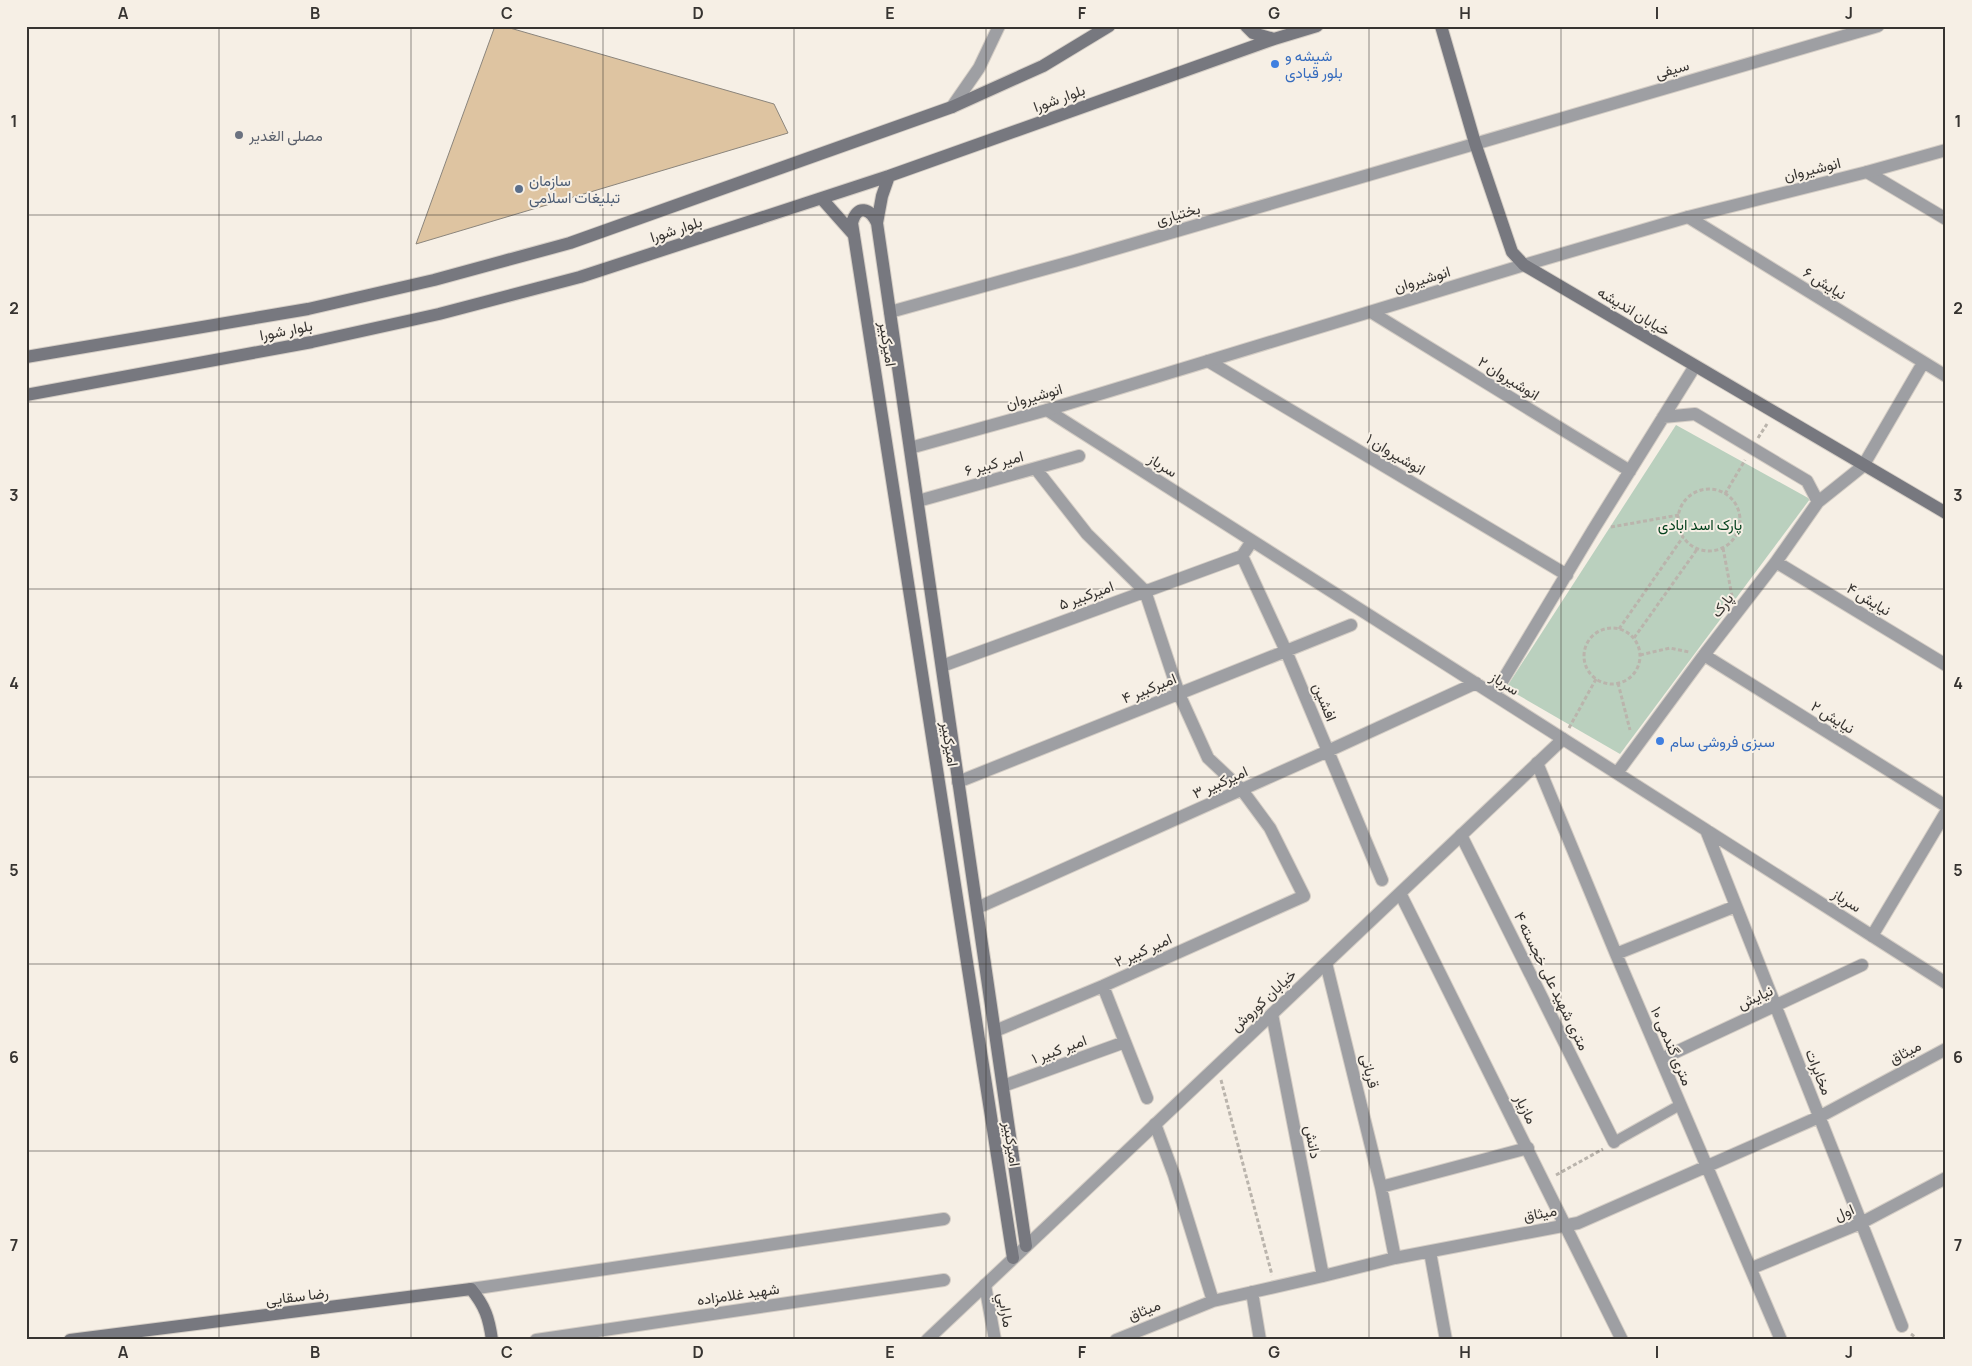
<svg xmlns="http://www.w3.org/2000/svg" width="1972" height="1366" font-family="Manrope,Vazirmatn,sans-serif">
<rect width="100%" height="100%" fill="#f6efe5"/>
<path fill="#bad0be" d="M1676 425 1810 499 1620 754 1506 688Z"/>
<path fill="#dec4a1" stroke="#8b857c" d="M495 26H503L774 104 788 133 416 244Z"/>
<g fill="none" stroke-linecap="round" stroke-linejoin="round">
<g stroke="#d4cdc5" stroke-width="12">
<path id="service" d="M1614 1142 1680 1105"/>
</g>
<g stroke="#d4cdc5" stroke-width="14">
<path id="minor" d="M1867 172 1946 219
M1688 217 1946 376
M890 312 1074 261 1878 26
M1371 312 1630 471
M1208 361 1567 575
M1047 410 1946 983
M1663 417 1695 414 1807 481 1818 502
M918 501 1079 456
M1252 541 1242 556 1286 651 1382 880
M1776 562 1946 665
M1704 655 1946 806
M942 666 1242 556
M1494 695 1593 530 1695 366
M1537 763 1616 954 1781 1340
M1617 773 1704 655 1776 562 1818 502 1863 466 1923 363
M958 782 1351 625
M1706 830 1902 1326
M1461 835 1614 1142
M977 908 1328 751 1476 683
M1872 936 1946 812
M1616 954 1736 906
M1326 963 1381 1187 1528 1148
M1103 986 1147 1098
M1272 1014 1323 1276
M995 1031 1103 986 1304 896 1270 828 1242 790 1208 758 1179 694 1145 591 1087 534 1036 469
M1661 1059 1862 965
M1003 1086 1125 1042
M1155 1124 1174 1175 1213 1301
M1381 1187 1395 1258
M1430 1252 1446 1340
M1752 1268 1861 1223 1946 1178
M985 1285 995 1340
M471 1289 944 1219
M1252 1292 1260 1340
M536 1340 944 1280
M1116 1340 1213 1301 1323 1276 1395 1258 1578 1223 1819 1117 1946 1049"/>
</g>
<g stroke="#d4cdc5" stroke-width="14">
<path id="tertiary" d="M952 107 979 68 999 26
M910 448 1047 410 1524 265 1688 217 1867 172 1946 150
M1400 893 1622 1340
M927 1340 1563 739"/>
</g>
<g stroke="#d4cdc5" stroke-width="14">
<path id="secondary" d="M1246 26 1253 33 1274 39
M1441 26 1475 143 1512 252 1524 265 1946 513
M822 199 854 235
M877 223 882 196 889 176
M26 357 308 309 434 280 570 243 952 107 1043 66 1109 26
M26 395 312 342 439 314 580 277 889 176 1274 39 1317 26
M1013 1258 852 223C857 204 870 208 877 223L1026 1246
M70 1340 471 1289C485 1306 489 1318 492 1340"/>
</g>
<path stroke="#bab4ac" stroke-width="3" stroke-dasharray="4 2.5" stroke-linecap="butt" d="M1758 438 1767 424
M1678 520a31 31 0 1 1 62 0a31 31 0 1 1-62 0Z
M1725 494 1745 460
M1611 527 1679 515
M1723 548 1732 596
M1584 656a28 28 0 1 1 56 0a28 28 0 1 1-56 0Z
M1619 629 1683 537
M1634 638 1698 548
M1640 655 1670 648 1689 652
M1618 683 1630 730
M1569 728 1596 679
M1221 1080 1272 1275
M1556 1175 1603 1149
M1911 1334 1919 1340"/>
<use href="#service" stroke="#9e9fa3" stroke-width="10"/>
<use href="#minor" stroke="#9e9fa3" stroke-width="12"/>
<use href="#tertiary" stroke="#9e9fa3" stroke-width="12"/>
<use href="#secondary" stroke="#77787f" stroke-width="12"/>
</g>
<path fill="none" stroke="#373431" stroke-width="1" stroke-opacity="0.55" d="M219 26V1340M411 26V1340M603 26V1340M794 26V1340M986 26V1340M1178 26V1340M1369 26V1340M1561 26V1340M1753 26V1340M26 215H1946M26 402H1946M26 589H1946M26 777H1946M26 964H1946M26 1151H1946"/>
<g fill="#3f7fe0" stroke="#f6efe5" stroke-width="2">
<circle cx="1275" cy="64" r="5"/>
<circle cx="1660" cy="741" r="5"/>
</g>
<circle fill="#6b7280" stroke="#f6efe5" stroke-width="2" cx="239" cy="135" r="5"/>
<circle fill="#5c6f8a" stroke="#f6efe5" stroke-width="2" cx="519" cy="189" r="5"/>
<g text-anchor="middle" dominant-baseline="central" stroke-width="4" stroke-linejoin="round" paint-order="stroke">
<g font-size="15" fill="#366cbe" stroke="#f6efe5" text-anchor="start">
<text x="1285" y="55">شیشه و<tspan x="1285" dy="17">بلور قبادی</tspan></text>
<text x="1670" y="741">سبزی فروشی سام</text>
</g>
<g font-size="15" fill="#373431" stroke="#f6efe5">
<text transform="translate(1672 69) rotate(-16)">سیفی</text>
<text transform="translate(1059 98) rotate(-20)">بلوار شورا</text>
<text transform="translate(1812 169) rotate(-14)">انوشیروان</text>
<text transform="translate(1178 214) rotate(-16)">بختیاری</text>
<text transform="translate(676 229) rotate(-18)">بلوار شورا</text>
<text transform="translate(1422 279) rotate(-17)">انوشیروان</text>
<text transform="translate(1825 283) rotate(32)">نیایش ۶</text>
<text transform="translate(1634 311) rotate(31)">خیابان اندیشه</text>
<text transform="translate(286 330) rotate(-11)">بلوار شورا</text>
<text transform="translate(888 344) rotate(81)">امیرکبیر</text>
<text transform="translate(1509 378) rotate(32)">انوشیروان ۲</text>
<text transform="translate(1034 396) rotate(-16)">انوشیروان</text>
<text transform="translate(1396 454) rotate(31)">انوشیروان ۱</text>
<text transform="translate(994 463) rotate(-15)">امیر کبیر ۶</text>
<text transform="translate(1163 465) rotate(32)">سرباز</text>
<text transform="translate(1086 595) rotate(-20)">امیرکبیر ۵</text>
<text transform="translate(1869 599) rotate(31)">نیایش ۴</text>
<text transform="translate(1722 605) rotate(-52)">پارک</text>
<text transform="translate(1505 683) rotate(32)">سرباز</text>
<text transform="translate(1149 688) rotate(-22)">امیرکبیر ۴</text>
<text transform="translate(1325 702) rotate(68)">افشین</text>
<text transform="translate(1833 717) rotate(32)">نیایش ۲</text>
<text transform="translate(950 744) rotate(81)">امیرکبیر</text>
<text transform="translate(1220 782) rotate(-24)">امیرکبیر ۳</text>
<text transform="translate(1847 900) rotate(32)">سرباز</text>
<text transform="translate(1143 950) rotate(-24)">امیر کبیر ۲</text>
<text transform="translate(1552 981) rotate(64)">۴ متری شهید علی خجسته</text>
<text transform="translate(1755 997) rotate(-25)">نیایش</text>
<text transform="translate(1263 1000) rotate(-43)">خیابان کوروش</text>
<text transform="translate(1672 1046) rotate(67)">۱۰ متری گندمی</text>
<text transform="translate(1059 1049) rotate(-20)">امیر کبیر ۱</text>
<text transform="translate(1905 1052) rotate(-28)">میثاق</text>
<text transform="translate(1370 1071) rotate(76)">قربانی</text>
<text transform="translate(1819 1072) rotate(68)">مخابرات</text>
<text transform="translate(1526 1109) rotate(63)">مازیار</text>
<text transform="translate(1313 1142) rotate(79)">دانش</text>
<text transform="translate(1012 1144) rotate(81)">امیرکبیر</text>
<text transform="translate(1844 1212) rotate(-23)">اول</text>
<text transform="translate(1540 1213) rotate(-11)">میثاق</text>
<text transform="translate(738 1294) rotate(-8)">شهید غلامزاده</text>
<text transform="translate(297 1296) rotate(-7)">رضا سقایی</text>
<text transform="translate(1006 1310) rotate(80)">مارابي</text>
<text transform="translate(1144 1310) rotate(-22)">میثاق</text>
</g>
<g font-size="15" fill="#5b616d" stroke="#f6efe5" text-anchor="start">
<text x="249" y="135">مصلی الغدیر</text>
</g>
<g font-size="15" fill="#4e5e75" stroke="#f6efe5" text-anchor="start">
<text x="529" y="180">سازمان<tspan x="529" dy="17">تبلیغات اسلامی</tspan></text>
</g>
<g font-size="15" fill="#03411d" stroke="#f6efe5">
<text x="1700" y="524">پارک اسد ابادی</text>
</g>
</g>
<rect width="1972" height="1366" fill="none" stroke="#f6efe5" stroke-width="55"/>
<rect x="28" y="28" width="1916" height="1310" fill="none" stroke="#373431" stroke-width="2"/>
<g font-size="16" text-anchor="middle" font-weight="bold" fill="#373431">
<text x="123" y="19">A</text>
<text x="315" y="19">B</text>
<text x="507" y="19">C</text>
<text x="698" y="19">D</text>
<text x="890" y="19">E</text>
<text x="1082" y="19">F</text>
<text x="1274" y="19">G</text>
<text x="1465" y="19">H</text>
<text x="1657" y="19">I</text>
<text x="1849" y="19">J</text>
<text x="14" y="127">1</text>
<text x="1958" y="127">1</text>
<text x="14" y="314">2</text>
<text x="1958" y="314">2</text>
<text x="14" y="501">3</text>
<text x="1958" y="501">3</text>
<text x="14" y="689">4</text>
<text x="1958" y="689">4</text>
<text x="14" y="876">5</text>
<text x="1958" y="876">5</text>
<text x="14" y="1063">6</text>
<text x="1958" y="1063">6</text>
<text x="14" y="1251">7</text>
<text x="1958" y="1251">7</text>
<text x="123" y="1358">A</text>
<text x="315" y="1358">B</text>
<text x="507" y="1358">C</text>
<text x="698" y="1358">D</text>
<text x="890" y="1358">E</text>
<text x="1082" y="1358">F</text>
<text x="1274" y="1358">G</text>
<text x="1465" y="1358">H</text>
<text x="1657" y="1358">I</text>
<text x="1849" y="1358">J</text>
</g>
</svg>
